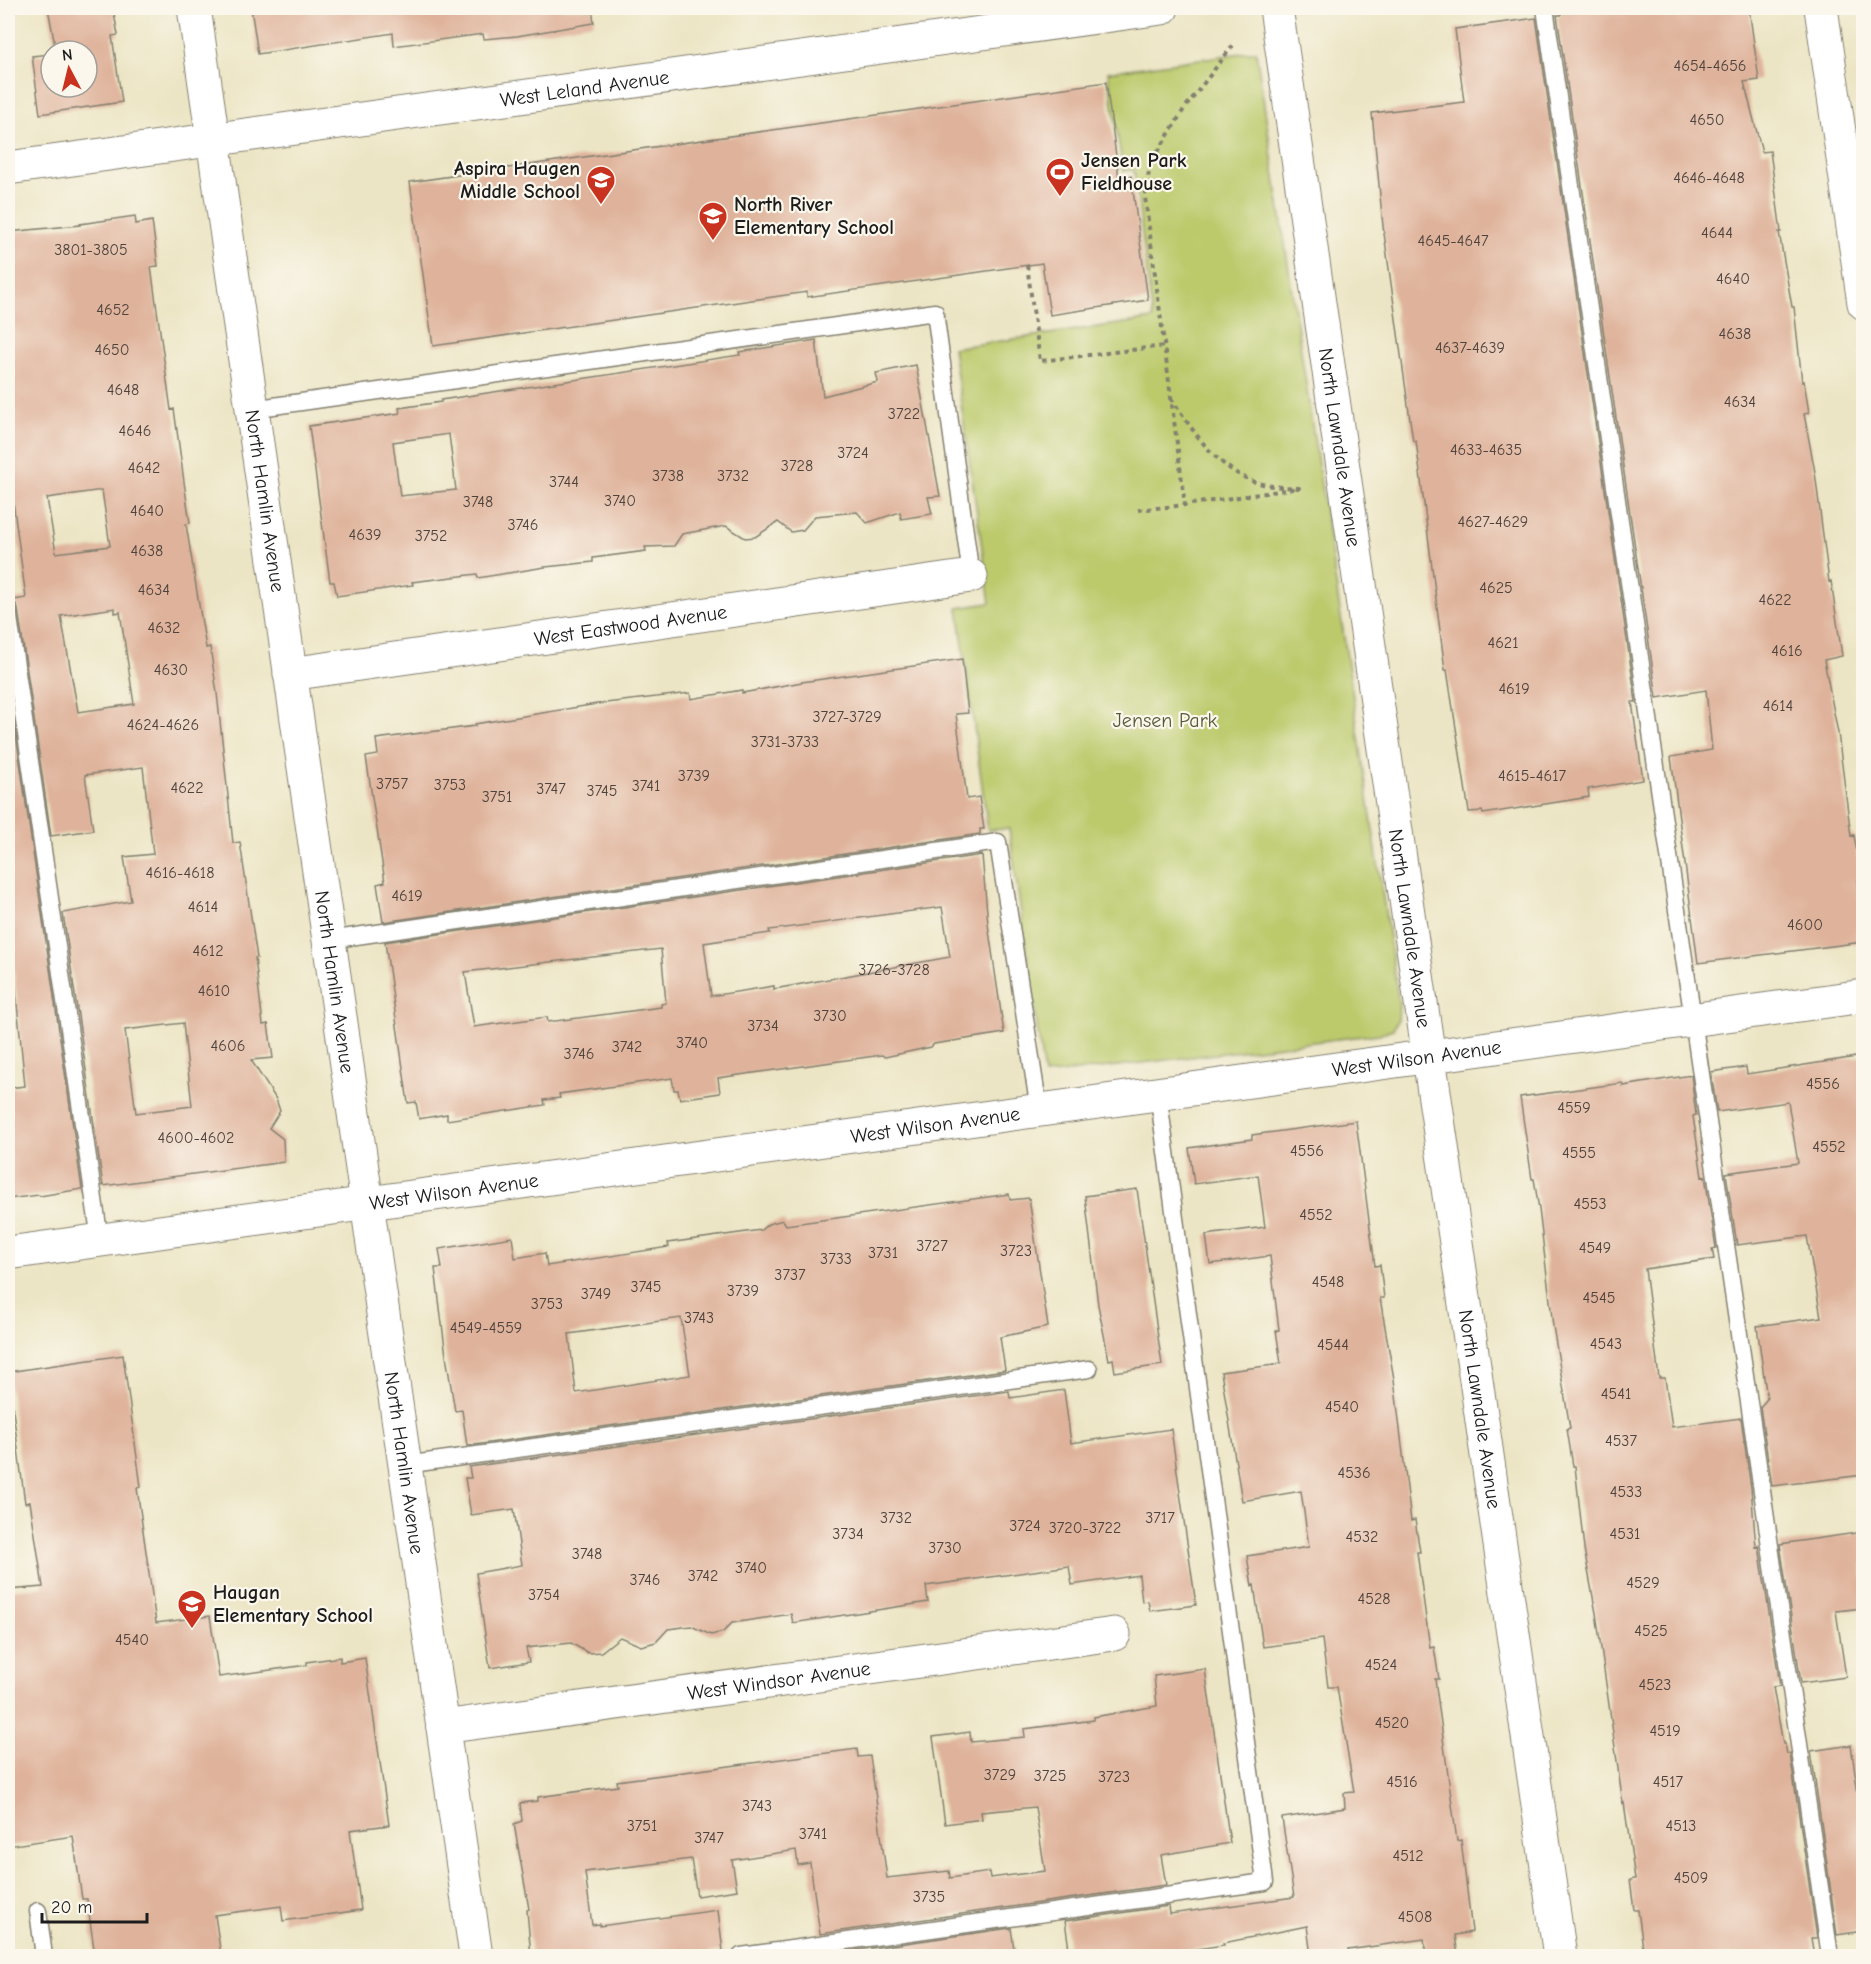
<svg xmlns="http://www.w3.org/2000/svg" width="1871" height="1964" font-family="'Comic Neue',sans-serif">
<rect width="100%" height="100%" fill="#fbf7ec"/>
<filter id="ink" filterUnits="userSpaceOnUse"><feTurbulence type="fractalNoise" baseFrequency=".0167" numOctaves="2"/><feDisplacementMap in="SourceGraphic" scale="12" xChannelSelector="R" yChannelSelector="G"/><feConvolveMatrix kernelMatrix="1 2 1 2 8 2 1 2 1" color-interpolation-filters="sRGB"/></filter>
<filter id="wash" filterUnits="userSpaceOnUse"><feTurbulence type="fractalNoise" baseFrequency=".008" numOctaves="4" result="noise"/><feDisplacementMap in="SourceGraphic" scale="24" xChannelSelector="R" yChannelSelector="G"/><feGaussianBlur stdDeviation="1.35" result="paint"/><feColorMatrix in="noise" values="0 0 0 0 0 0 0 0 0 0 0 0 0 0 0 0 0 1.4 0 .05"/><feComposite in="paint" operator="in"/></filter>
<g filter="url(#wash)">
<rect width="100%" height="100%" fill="#ece5c5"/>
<path fill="#bcca6c" stroke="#6c7344" stroke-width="1.5" d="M1256 51 1399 1004 1398 1019 1393 1029 1379 1034 1044 1075 1009 829 988 830 958 608 990 603 953 348 1153 319 1134 170 1123 171 1108 72Z"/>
<g id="blocks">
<path fill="#dfb39b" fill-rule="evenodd" d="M48 8H113L118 35 112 36 122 102 40 114 32 56 51 54V87H87V51H56Z
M251 8H592L594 23 517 36 484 39 483 34 394 46 393 33 258 54Z
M1561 8H1749L1759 80 1744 82 1762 152 1770 151 1781 232H1779L1792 307H1794L1802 382 1804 381 1809 413 1804 414 1815 472 1829 582 1831 581 1842 656 1824 660 1838 733 1851 836 1854 835 1861 878 1858 879 1863 942 1698 963 1671 757 1712 750 1706 690 1657 698 1557 15H1561Z
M1536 18 1636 702H1632L1643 780 1588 789 1589 797 1483 814 1482 811 1469 812 1447 670H1445L1416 441H1413L1383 226 1372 113 1464 102 1455 29Z
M1106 82 1119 178 1131 176 1148 300 1050 315 1042 263 807 297V292L433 346 410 182Z
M135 216 136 224 152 221 158 266 151 267 171 410 174 409 185 489 190 523 186 524 206 648 210 647 217 693 233 843 240 842 257 958H255L263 1025 268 1024 273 1058 251 1060 276 1099 280 1111 269 1128 283 1139 284 1162 103 1186 63 913 131 901 124 857 153 854 143 767 85 775 93 830 51 836 18 609 16 604 8 601 26 598 8 464V232L80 225V224ZM102 490 110 546 56 553 47 498ZM115 608V613L120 612 134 704 78 712 61 616ZM183 1023 192 1106 136 1113 125 1030Z
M816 340 823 396 878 382 876 373 916 365 940 496 928 497 932 514 901 519 900 512 867 523 857 512 815 516 803 530 791 532 778 522 755 537 745 538 726 526 682 534 674 546 645 547 646 551 593 558V562L545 567 478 578 477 574 412 582 413 585 337 596 334 582H330L309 426 400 413 399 408 441 402V400L740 355 739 352ZM449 434 456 490 400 496 393 442Z
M962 659 968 713 956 714 967 799 979 797 984 829H980V834L383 922 377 884 385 882 366 757 378 755 376 739 475 726V724L597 704 690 693 691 699 742 690V693L802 682Z
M8 680 82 1189 40 1196 39 1195 8 1199V1088L25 1086 14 972 8 921Z
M982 855 988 924 1004 1033 934 1044 931 1047 885 1057 882 1055 718 1078 720 1093 680 1099 678 1090H674L672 1078 559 1094 560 1098 544 1100 545 1105 447 1120V1114L419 1119 416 1102 408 1103 385 942ZM942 907 950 957 774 989V986L711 996 704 943 770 933 769 930ZM661 949 666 1003 661 1004V1007L548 1022 547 1017 474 1027 465 972Z
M1863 1056V1475L1772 1486 1760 1407 1767 1399 1757 1326 1821 1317 1807 1236 1737 1245 1726 1173 1798 1163 1788 1102 1717 1112 1711 1072 1746 1067 1747 1074Z
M1691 1075 1696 1115 1693 1116 1702 1177 1705 1176 1716 1248 1712 1249 1714 1259 1645 1269 1659 1378H1665L1672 1427 1741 1418 1751 1488 1756 1547 1759 1546 1780 1686 1773 1687 1783 1744H1785L1787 1754H1790L1817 1938H1811L1814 1956H1778V1953L1745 1956H1644L1638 1910H1634L1630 1880 1635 1879 1624 1803 1623 1804 1596 1613 1584 1549 1575 1466H1573L1567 1429 1570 1428 1553 1326 1539 1209 1534 1179H1532L1520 1097 1623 1083V1086Z
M1356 1121 1375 1266 1380 1265 1384 1298H1380L1394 1379 1411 1521 1415 1520 1420 1552H1417L1430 1648 1434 1647 1439 1679H1435L1457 1841 1461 1840 1472 1932 1455 1935 1458 1956H1426L1424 1939 1348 1950 1349 1956H1311L1307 1926 1223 1943 1224 1945 1176 1952 1177 1956H1070L1065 1921 1169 1906 1170 1914 1294 1897 1282 1818 1345 1808 1344 1793 1354 1792 1337 1687H1328L1322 1639 1263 1647 1254 1585 1252 1586 1247 1556 1309 1547 1301 1491 1242 1501 1221 1372 1281 1364 1276 1330H1279L1270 1256 1210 1264 1206 1235 1265 1227 1258 1175 1194 1184 1189 1148 1252 1139V1135Z
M1137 1189 1162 1365 1115 1372 1113 1359 1109 1360 1098 1305 1085 1196Z
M1009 1194 1010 1200 1029 1198 1048 1327 1000 1337 1005 1370 467 1446 462 1410 455 1411 446 1356 435 1268H442L439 1249 512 1237 515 1258 545 1253 547 1266 669 1247 668 1243 761 1230 768 1224 783 1220 786 1225ZM681 1318 690 1375 576 1393 569 1334Z
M123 1355 141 1487 137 1488 156 1623 210 1616 219 1677 307 1665V1662L340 1657V1662L365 1658 389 1825 350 1830 361 1910 283 1921 281 1906 215 1915 221 1956H95L87 1899H82L73 1836 8 1846V1590L43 1587 30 1502 25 1503 8 1372Z
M1064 1390 1071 1443 1171 1429 1196 1605 1150 1611 1148 1601 1142 1602 1139 1575 1072 1585 1069 1566 926 1586 928 1602 793 1623 791 1614 732 1623 723 1632 711 1635 691 1626 668 1629 656 1642 641 1646 620 1637 601 1652 588 1653 571 1643 526 1648 529 1662 490 1668 476 1573 522 1565 514 1509 471 1515 465 1478H471L469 1467 1009 1391 1010 1398Z
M1863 1532V1608L1836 1611 1846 1677 1801 1683 1780 1544Z
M1205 1669 1230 1843 1161 1855 1166 1885 820 1934 810 1863 798 1865 796 1850 732 1860 737 1890 697 1896 691 1859 585 1872 592 1925 600 1924V1926L718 1910 723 1951 694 1955 693 1950 649 1956H531L527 1910 529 1909 514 1824 522 1821 520 1803 538 1801V1797L618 1786 617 1781 857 1749 858 1757 870 1756 887 1878 949 1871 950 1878 989 1872 990 1878 1045 1871 1035 1807 981 1812 982 1819 945 1824 933 1737 970 1732 971 1742 1025 1737 1024 1729 1094 1720V1717L1157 1706 1154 1676Z
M1851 1745 1858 1794 1863 1793V1931L1837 1935 1811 1751Z
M1011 1928 1015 1956H823V1955Z"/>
</g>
</g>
<g filter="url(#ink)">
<use href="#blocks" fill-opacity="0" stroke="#848070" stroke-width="1.5"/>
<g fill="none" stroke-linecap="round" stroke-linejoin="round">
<g stroke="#848070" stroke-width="19">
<path id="lane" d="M1004 8 1007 29
M1545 8 1830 1956
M252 409 935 312 971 576
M8 611 100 1240
M329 940 998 842 1039 1110
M405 1465 1089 1369
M38 1911 44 1956
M741 1956 1265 1882 1158 1093"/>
</g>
<g stroke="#848070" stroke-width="35">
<g id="street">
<path id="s1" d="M194 8 476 1956"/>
<path id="s2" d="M1276 8 1560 1956"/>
<path d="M1821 8 1864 303"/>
<path id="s3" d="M8 168 1162 8"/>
<path id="s4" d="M290 674 971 576"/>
<path id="s5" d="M443 1727 1114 1634"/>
</g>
</g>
<g stroke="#848070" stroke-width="35">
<g id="secondary">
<path id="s6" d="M8 1253 1864 996"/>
</g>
</g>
<path stroke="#848070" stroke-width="4" stroke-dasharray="4.5 4.5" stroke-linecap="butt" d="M1027 265 1040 361 1164 346
M1171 398C1195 434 1220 475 1266 485 1276 487 1288 487 1299 488L1185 505 1145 197 1150 165 1184 109 1234 44
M1138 510 1185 505"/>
<use href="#lane" stroke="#fff" stroke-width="16"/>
<use href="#street" stroke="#fff" stroke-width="33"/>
<use href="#secondary" stroke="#fff" stroke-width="33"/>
</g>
</g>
<defs>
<g id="stadium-pin" transform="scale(1.5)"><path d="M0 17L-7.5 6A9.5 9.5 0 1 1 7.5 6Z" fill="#c8321e" stroke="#fbf7ec"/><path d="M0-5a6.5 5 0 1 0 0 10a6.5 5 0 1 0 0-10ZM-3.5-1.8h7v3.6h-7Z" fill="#fff"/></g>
<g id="school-pin" transform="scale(1.5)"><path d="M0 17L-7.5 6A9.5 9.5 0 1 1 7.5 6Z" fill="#c8321e" stroke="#fbf7ec"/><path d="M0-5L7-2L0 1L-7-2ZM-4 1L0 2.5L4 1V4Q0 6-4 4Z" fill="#fff"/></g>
</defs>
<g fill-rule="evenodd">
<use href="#stadium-pin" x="1060" y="172"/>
<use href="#school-pin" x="601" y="180"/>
<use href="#school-pin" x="713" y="216"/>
<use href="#school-pin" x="192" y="1604"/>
</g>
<g text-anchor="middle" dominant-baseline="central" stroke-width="4.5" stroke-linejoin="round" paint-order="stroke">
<g font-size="16" fill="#4d423c">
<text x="1710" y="66">4654-4656</text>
<text x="1707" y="120">4650</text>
<text x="1709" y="178">4646-4648</text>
<text x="1717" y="233">4644</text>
<text x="1453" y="241">4645-4647</text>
<text x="91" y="250">3801-3805</text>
<text x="1733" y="279">4640</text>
<text x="113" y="310">4652</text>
<text x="1735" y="334">4638</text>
<text x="1470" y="348">4637-4639</text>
<text x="112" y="350">4650</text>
<text x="123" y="390">4648</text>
<text x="1740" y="402">4634</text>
<text x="904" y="414">3722</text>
<text x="135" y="431">4646</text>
<text x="1486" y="450">4633-4635</text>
<text x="853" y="453">3724</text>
<text x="797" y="466">3728</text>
<text x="144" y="468">4642</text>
<text x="668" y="476">3738</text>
<text x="733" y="476">3732</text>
<text x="564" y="482">3744</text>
<text x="620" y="501">3740</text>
<text x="478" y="502">3748</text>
<text x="147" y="511">4640</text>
<text x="1493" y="522">4627-4629</text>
<text x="523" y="525">3746</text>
<text x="365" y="535">4639</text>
<text x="431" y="536">3752</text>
<text x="147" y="551">4638</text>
<text x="1496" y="588">4625</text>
<text x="154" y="590">4634</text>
<text x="1775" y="600">4622</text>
<text x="164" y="628">4632</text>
<text x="1503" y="643">4621</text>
<text x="1787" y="651">4616</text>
<text x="171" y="670">4630</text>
<text x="1514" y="689">4619</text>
<text x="1778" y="706">4614</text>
<text x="847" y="717">3727-3729</text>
<text x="163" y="725">4624-4626</text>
<text x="785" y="742">3731-3733</text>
<text x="694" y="776">3739</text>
<text x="1532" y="776">4615-4617</text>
<text x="392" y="784">3757</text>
<text x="450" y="785">3753</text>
<text x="646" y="786">3741</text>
<text x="187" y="788">4622</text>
<text x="551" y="789">3747</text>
<text x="602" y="791">3745</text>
<text x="497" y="797">3751</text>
<text x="180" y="873">4616-4618</text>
<text x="407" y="896">4619</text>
<text x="203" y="907">4614</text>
<text x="1805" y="925">4600</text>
<text x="208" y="951">4612</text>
<text x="894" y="970">3726-3728</text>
<text x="214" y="991">4610</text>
<text x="830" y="1016">3730</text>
<text x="763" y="1026">3734</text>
<text x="692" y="1043">3740</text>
<text x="228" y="1046">4606</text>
<text x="627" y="1047">3742</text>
<text x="579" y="1054">3746</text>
<text x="1823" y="1084">4556</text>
<text x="1574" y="1108">4559</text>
<text x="196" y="1138">4600-4602</text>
<text x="1829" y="1147">4552</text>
<text x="1307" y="1151">4556</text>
<text x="1579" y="1153">4555</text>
<text x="1590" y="1204">4553</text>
<text x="1316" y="1215">4552</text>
<text x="932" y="1246">3727</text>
<text x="1595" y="1248">4549</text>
<text x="1016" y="1251">3723</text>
<text x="883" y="1253">3731</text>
<text x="836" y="1259">3733</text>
<text x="790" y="1275">3737</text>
<text x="1328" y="1282">4548</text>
<text x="646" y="1287">3745</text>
<text x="743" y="1291">3739</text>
<text x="596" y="1294">3749</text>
<text x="1599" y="1298">4545</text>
<text x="547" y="1304">3753</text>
<text x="699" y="1318">3743</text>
<text x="486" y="1328">4549-4559</text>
<text x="1606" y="1344">4543</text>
<text x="1333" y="1345">4544</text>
<text x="1616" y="1394">4541</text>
<text x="1342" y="1407">4540</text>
<text x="1621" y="1441">4537</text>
<text x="1354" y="1473">4536</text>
<text x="1626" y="1492">4533</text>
<text x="896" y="1518">3732</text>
<text x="1160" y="1518">3717</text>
<text x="1025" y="1526">3724</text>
<text x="1085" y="1528">3720-3722</text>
<text x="848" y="1534">3734</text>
<text x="1625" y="1534">4531</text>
<text x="1362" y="1537">4532</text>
<text x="945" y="1548">3730</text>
<text x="587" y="1554">3748</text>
<text x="751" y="1568">3740</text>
<text x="703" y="1576">3742</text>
<text x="645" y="1580">3746</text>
<text x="1643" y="1583">4529</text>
<text x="544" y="1595">3754</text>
<text x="1374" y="1599">4528</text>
<text x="1651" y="1631">4525</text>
<text x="132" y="1640">4540</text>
<text x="1381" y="1665">4524</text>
<text x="1655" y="1685">4523</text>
<text x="1392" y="1723">4520</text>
<text x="1665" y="1731">4519</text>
<text x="1000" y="1775">3729</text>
<text x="1050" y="1776">3725</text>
<text x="1114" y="1777">3723</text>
<text x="1402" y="1782">4516</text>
<text x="1668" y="1782">4517</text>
<text x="757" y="1806">3743</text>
<text x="642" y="1826">3751</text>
<text x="1681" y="1826">4513</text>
<text x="813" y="1834">3741</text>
<text x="709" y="1838">3747</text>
<text x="1408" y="1856">4512</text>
<text x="1691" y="1878">4509</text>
<text x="929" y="1897">3735</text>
<text x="1415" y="1917">4508</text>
</g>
<g font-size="20" fill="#1c1c1c" stroke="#fbf7ec">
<text stroke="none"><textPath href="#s3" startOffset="582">West Leland Avenue</textPath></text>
<text stroke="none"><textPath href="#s2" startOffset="444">North Lawndale Avenue</textPath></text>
<text stroke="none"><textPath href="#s1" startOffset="498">North Hamlin Avenue</textPath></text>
<text stroke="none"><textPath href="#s4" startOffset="344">West Eastwood Avenue</textPath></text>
<text stroke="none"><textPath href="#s2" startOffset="930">North Lawndale Avenue</textPath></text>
<text stroke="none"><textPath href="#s1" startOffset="984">North Hamlin Avenue</textPath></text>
<text stroke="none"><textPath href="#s6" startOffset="1422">West Wilson Avenue</textPath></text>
<text stroke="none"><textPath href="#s6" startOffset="936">West Wilson Avenue</textPath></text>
<text stroke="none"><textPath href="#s6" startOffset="450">West Wilson Avenue</textPath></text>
<text stroke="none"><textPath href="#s2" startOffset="1416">North Lawndale Avenue</textPath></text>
<text stroke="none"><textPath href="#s1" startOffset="1470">North Hamlin Avenue</textPath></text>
<text stroke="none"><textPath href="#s5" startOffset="339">West Windsor Avenue</textPath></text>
</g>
<g font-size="20" font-weight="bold" fill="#1c1c1c" stroke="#fbf7ec" text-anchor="start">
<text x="1081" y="160">Jensen Park<tspan x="1081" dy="23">Fieldhouse</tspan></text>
<text x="580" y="168" text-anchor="end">Aspira Haugen<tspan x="580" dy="23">Middle School</tspan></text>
<text x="734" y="204">North River<tspan x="734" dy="23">Elementary School</tspan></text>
<text x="213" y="1592">Haugan<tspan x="213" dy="23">Elementary School</tspan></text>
</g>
<g font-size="20" fill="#545938" stroke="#fbf7ec">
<text x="1165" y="720">Jensen Park</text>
</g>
</g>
<rect width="1871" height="1964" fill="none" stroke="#fbf7ec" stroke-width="30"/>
<g transform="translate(69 69) rotate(353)"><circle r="28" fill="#fbf7ec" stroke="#a29f99" stroke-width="1.5"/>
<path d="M0-4.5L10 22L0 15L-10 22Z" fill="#c8321e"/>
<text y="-9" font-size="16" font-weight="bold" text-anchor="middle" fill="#1c1c1c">N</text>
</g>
<path d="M42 1913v9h105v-9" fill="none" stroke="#1c1c1c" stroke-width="3"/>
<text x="51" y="1913" font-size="18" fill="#1c1c1c" stroke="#fbf7ec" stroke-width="4.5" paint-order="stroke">20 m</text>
</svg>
